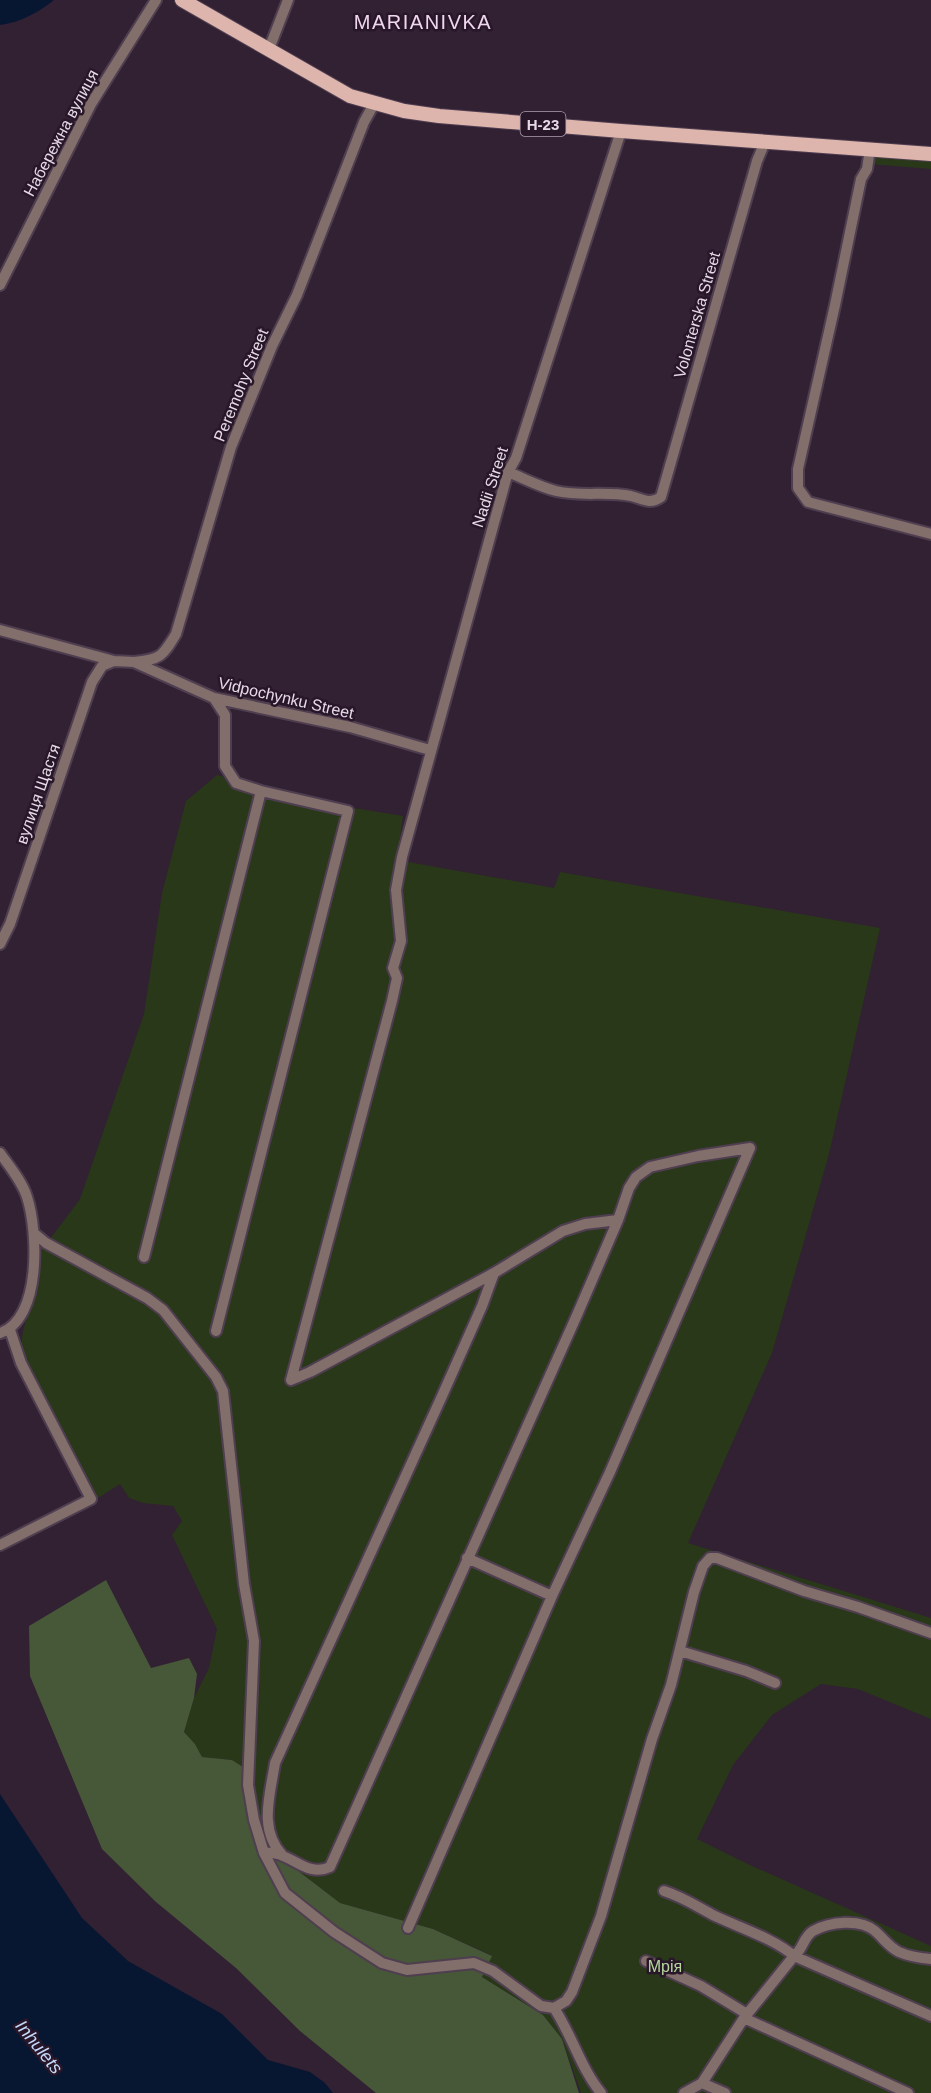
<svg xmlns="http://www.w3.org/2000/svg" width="931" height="2093" font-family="Arial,sans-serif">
<rect width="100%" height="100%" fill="#322033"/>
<path fill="#283819" d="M872 153 931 156V169L869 164Z
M217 775 348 807 403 816 397 860 554 888 560 872 880 928 829 1154 772 1353 688 1543 931 1618V1719L858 1689 821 1684 772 1715 733 1765 697 1839 750 1865 931 1946V2093H581L562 2039 543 2015 482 1977 491 1955 433 1929 340 1903 271 1850 260 1814 251 1769 260 1665 258 1640 249 1584 229 1398 226 1388 148 1294 50 1239 80 1199 144 1014 162 893 186 801Z
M38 1243 144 1301C170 1324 201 1361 218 1390L247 1626 249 1664 243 1767 232 1760 202 1757 195 1744 184 1732 194 1698 209 1668 217 1629 172 1535 182 1521 173 1506 143 1503 129 1498 120 1484 98 1498 26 1360C16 1335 27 1324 32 1300 36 1282 36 1262 38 1243Z"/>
<path fill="#465837" d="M106 1580 151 1668 189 1658 197 1674 194 1698 184 1732 195 1744 202 1757 232 1760 243 1767 251 1769 260 1814 271 1850 340 1903 433 1929 492 1956 482 1977 543 2015 562 2039 579 2093H376L300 2031 236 1968 156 1902 102 1849 30 1676 29 1626Z"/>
<path fill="#071731" d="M0 0H54C39 12 19 23 0 25Z
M0 1794 82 1918 128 1961 222 2014 268 2060 310 2072 325 2083 333 2093H0Z"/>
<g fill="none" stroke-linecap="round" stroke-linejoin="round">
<g stroke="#4f3e50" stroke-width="14">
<path id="minor" d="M269 49 288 0
M870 149 867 169 861 179 835 305 798 469V488L808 502 931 534
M0 285 91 104 156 0
M508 472C523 478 540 487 556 491 581 497 606 491 631 496 643 499 650 505 661 497L757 161 765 142
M0 630 114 661 134 662 214 698 350 727 430 750
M134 662C161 659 162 657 176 634L231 447 272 346 297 295 364 122 374 104
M214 698 225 715V766L236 783 261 791 348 811 216 1331
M0 944 10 924 92 682 102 666 114 661
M0 1153C9 1166 22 1181 27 1197 38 1231 42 1319 0 1333
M35 1234 46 1243 147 1298 163 1310 216 1377 223 1391 244 1584 254 1641 248 1785 254 1820 264 1853 285 1893 334 1932 382 1963 407 1970 474 1963 493 1971 541 2006 554 2008C572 2035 580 2067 601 2093
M144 1257 261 791
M291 1380 392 1001 397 978 393 968 401 941 396 890 402 857 508 472 516 458 621 131
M291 1380 310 1372 494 1273
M0 1545 91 1499 21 1363 10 1330
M467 1558 552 1596
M680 1651 746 1671 775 1683
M264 1853C289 1849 305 1879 330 1867L577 1315 618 1220 629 1188 636 1177 650 1167 698 1156 750 1148
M283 1856C258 1830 270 1795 275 1763L442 1396 482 1306 494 1273 563 1231 585 1224 618 1220
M664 1891C683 1897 698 1907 715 1916 738 1927 775 1939 794 1956L931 2016
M408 1928 552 1596 610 1472 750 1148
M646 1961 701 1986 747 2014
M554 2008 566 2001 572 1992 601 1916 652 1739 671 1685 694 1592 703 1566 710 1558H717L804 1591 858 1607 931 1633
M744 2018 908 2093
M702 2083 725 2093
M684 2093 702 2083 744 2018 794 1956C803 1950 803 1937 813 1931 829 1922 860 1918 875 1931 883 1938 889 1947 899 1952 910 1957 920 1958 931 1959"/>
</g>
<g stroke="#4f3e50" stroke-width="16">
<path id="major" d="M182 0 350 96 404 111 439 116 621 131 931 154"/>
</g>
<use href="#minor" stroke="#826e6a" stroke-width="10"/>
<use href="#major" stroke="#ddb5ad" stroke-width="14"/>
</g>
<g text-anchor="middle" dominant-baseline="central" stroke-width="5" stroke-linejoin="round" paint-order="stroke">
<rect fill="#281629" stroke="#ae9fae" stroke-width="1.5" x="520.5" y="112" width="45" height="24" rx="4.5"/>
<g font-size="15" font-weight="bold" fill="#e7dae7">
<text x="543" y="124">Н-23</text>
</g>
<g font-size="16" fill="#e7dae7" stroke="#281629">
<text transform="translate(61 133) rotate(-62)">Набережна вулиця</text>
<text transform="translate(697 315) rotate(-74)">Volonterska Street</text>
<text transform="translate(241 385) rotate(-68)">Peremohy Street</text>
<text transform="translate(490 487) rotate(-72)">Nadii Street</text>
<text transform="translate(286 698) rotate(13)">Vidpochynku Street</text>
<text transform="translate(38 794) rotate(-71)">вулиця Щастя</text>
</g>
<g font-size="16" fill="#b6d79b" stroke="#281629">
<text x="665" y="1966">Мрія</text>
</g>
<g font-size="18" font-style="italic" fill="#c4d9fb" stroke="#281629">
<text transform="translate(39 2047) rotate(51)">Inhulets</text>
</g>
<g font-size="20" letter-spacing="1.5" fill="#f0d7f0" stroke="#281629">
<text x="423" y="22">MARIANIVKA</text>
</g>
</g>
</svg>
